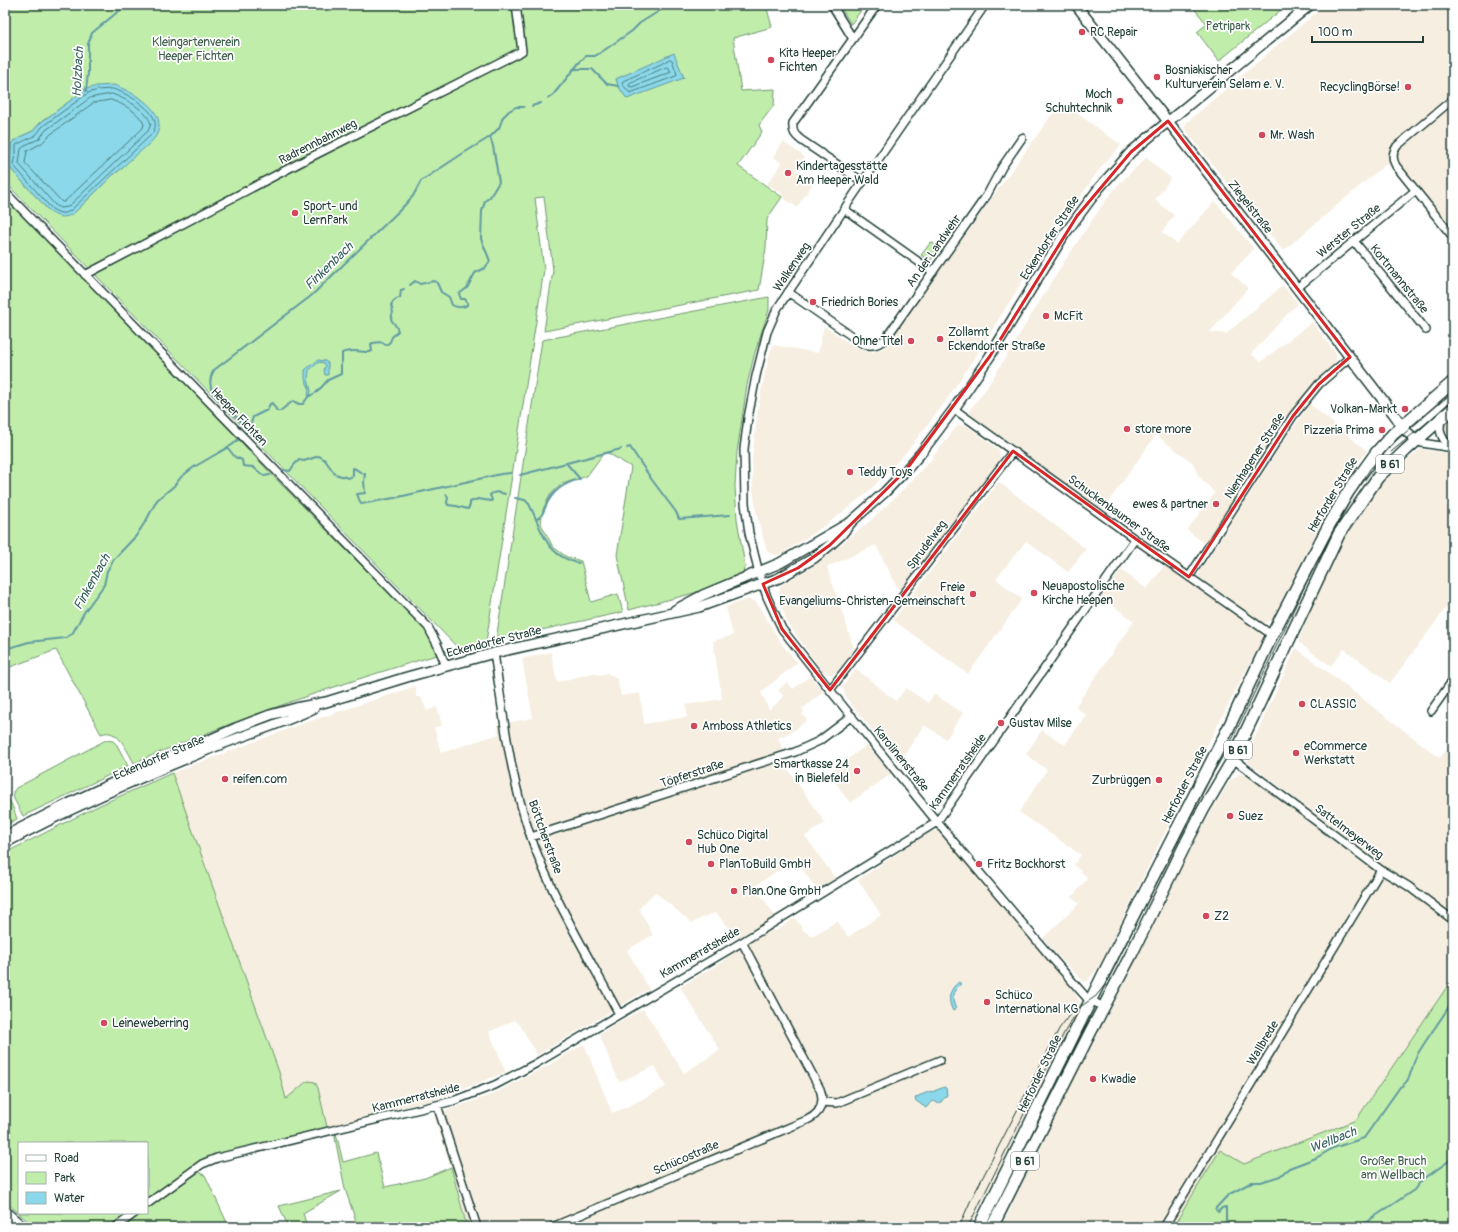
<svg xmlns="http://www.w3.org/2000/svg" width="1458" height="1232" font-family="Pangolin,sans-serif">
<rect width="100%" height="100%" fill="#fff"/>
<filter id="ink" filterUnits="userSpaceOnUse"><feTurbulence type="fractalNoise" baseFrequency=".025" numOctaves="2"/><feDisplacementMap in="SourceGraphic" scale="8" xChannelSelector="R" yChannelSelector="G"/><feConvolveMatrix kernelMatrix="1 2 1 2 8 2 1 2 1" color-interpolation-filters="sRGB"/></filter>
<g filter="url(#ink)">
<path fill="#f6eee0" d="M1325 5H1453V246L1387 163 1283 251 1236 191 1234 192 1184 128 1187 122Z
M1061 102 1121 145 1101 167 1030 269 975 357 943 405 908 450 868 492 826 525 781 554 777 555 772 554 768 552 766 548 756 512 753 488 752 458 758 407 766 369 770 352 774 345 818 353 824 326 853 346 869 352 877 351 884 348Z
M783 142 805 157 796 170 814 182 797 207 782 197 780 192 767 184 782 163 773 157Z
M1147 157 1159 169 1171 178 1155 200 1174 215 1162 232 1177 244 1215 201 1254 249 1231 273 1248 288 1210 332 1226 334 1283 285 1298 304 1290 311 1251 354 1261 362 1312 322 1337 355 1335 363 1316 380 1290 413 1205 544 1187 530 1215 493 1198 475 1193 463 1156 435 1103 509 971 415 969 411 988 386 1062 265 1103 204 1117 186Z
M1310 404 1367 451 1340 487 1272 619 1264 624 1200 578V571L1286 438Z
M1453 418V442L1447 438 1444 430 1445 425Z
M958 425 967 426 999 450 1000 459 899 591 876 545 827 567 854 648 837 672 832 674H828L823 672 787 622 779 598 780 586 820 562 870 521 904 489 929 462Z
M1421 449 1453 454V494L1445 504 1453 511V599L1390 683 1344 649 1331 666 1298 642 1308 616 1345 537 1384 481 1409 458Z
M999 482 1086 549 1068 572 1026 541 996 579 1022 599 968 674 893 620Z
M1164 566 1261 633 1263 638 1214 732 1100 965 1087 982H1084L1056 954 1043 938 1079 904 1072 897 1088 878 1074 865 1081 855 1019 812 1047 770 1026 754 1042 730 1065 745 1086 715 1075 707 1134 621 1101 597 1121 570 1147 589Z
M748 599 756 602 783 646 794 659 798 662 761 692 769 710 784 697 778 690 787 682 793 689 810 676 823 692 802 709 804 712 802 714 807 720 793 731 778 738 787 760 783 762 825 823 805 836 835 878 817 890 795 859 755 886 775 916 738 938 716 913 708 915 692 923 655 892 639 908 653 935 627 950 649 989 537 1055 520 1025 514 1020 489 1032 506 1072 496 1076 440 1098 327 1127 318 1088 312 1081 306 1082 286 1100 279 1072 172 773 293 727 416 686V697H421L427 711 437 707 442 726 434 727 441 753 499 734 497 725 533 718 522 659 551 652 557 682 593 673 599 675 607 673 617 678 621 696 640 693 644 724 687 717 686 705 722 699 713 641 733 635 726 607Z
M1296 648 1440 758 1453 741V915L1410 882 1383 866 1249 763 1246 756Z
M856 669 896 701 906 688 928 703 934 694 963 713 946 739 924 725 899 763 847 699 842 687Z
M867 745 891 774 850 803 829 773Z
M1239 774H1245L1361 862 1407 891 1453 926V978L1356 1120 1244 1164 1220 1150 1173 1227H1001L1066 1095 1118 996 1201 829 1230 781Z
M931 831H937L945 836 1075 993 1082 1007 1077 1016 1071 1024 970 1227H467L460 1196 434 1115 493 1094 547 1066 584 1044 612 1113 629 1106 666 1087 655 1066 619 1082 599 1034 643 1009 684 1073 720 1050 680 987 722 962 731 954 772 930 776 931 795 918 804 931 812 936 837 921 848 937 881 915 858 880Z"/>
<path fill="#c1edab" stroke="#709570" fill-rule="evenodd" d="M5 5H766L772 27 733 38 741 91 775 89 774 105 759 125 762 132 738 166 782 197 767 219 766 248 759 290 544 331 553 270 544 197 535 198 544 270 486 642 459 649 5 182ZM659 61 679 67 684 78 616 79ZM121 88 143 100 124 167 113 175 73 214 50 212 10 168C8 161 12 153 11 144L22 136 33 131 40 123 86 89Z
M839 5H865L851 24Z
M1191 5H1287L1219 61 1197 32 1207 24Z
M5 199 164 360 276 479 447 652C340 683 236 719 134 763 127 751 118 727 101 734L56 650 5 669Z
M931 242 940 248 930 261 921 255Z
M769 297V310L755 352 747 385 737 452 735 486 737 519 745 566 743 572 740 575 694 593 629 610 617 555 631 467 608 453 603 454 587 476 562 484 550 495 543 509 541 524 553 547 567 557 581 561 591 602 618 594 623 612 496 640 542 340Z
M106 740 113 741 117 745 128 766 23 816 14 799 13 792 16 788Z
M172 773 279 1072 286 1099 306 1082 309 1081 315 1082 318 1088 327 1127 214 1155 199 1163 147 1199V1143H19V1213H127L108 1227H34L5 1201V853L100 805Z
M5 796C12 801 14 811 17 819L5 825Z
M1453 978V1227H1173L1220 1150 1244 1164 1356 1120Z
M336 1133 343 1162 376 1153 385 1187 425 1178 451 1167 467 1227H358L345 1189 335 1138Z
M199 1172 205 1175 229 1227H123L142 1213H147V1209Z
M341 1191 303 1213 307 1227H286L288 1226 279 1206Z"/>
<path fill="#8bd8ea" stroke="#609aa1" d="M674 53 684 78 627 99 618 86 616 79Z
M114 85C133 92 170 111 156 136 151 144 133 157 126 164L124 167 113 175 73 214C63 219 58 217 50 212L10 168C8 160 12 153 11 144L14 140H17L22 136 33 131 40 123 86 89 97 86Z
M318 360 325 361 328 363V375H325L324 368 326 366 324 363 319 362 309 370 308 379 311 391 310 396 308 397 309 388 305 379V370Z
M959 982 961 984C952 991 951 999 956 1009L953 1011C947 1000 949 989 959 982Z
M944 1087 946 1088 947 1095 939 1104 934 1101 930 1103 926 1108 915 1100 916 1097 931 1091 932 1092Z"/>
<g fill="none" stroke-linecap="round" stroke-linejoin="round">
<path stroke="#4a7b7d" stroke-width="1" d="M670 59 672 60 677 74 676 76 630 93 622 84 623 81 661 64Z
M667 67 669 68 671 72 669 73 632 87 629 86 630 83Z
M113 89C126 93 152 107 155 122 156 126 154 131 152 134L70 211C63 215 59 213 52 209L14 166 13 163 16 153V145L36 135 43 126 88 93 98 90Z
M112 94C126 99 146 109 151 124L148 131 68 207 60 208 55 205 19 164 21 149 27 144 39 139 46 130 90 98Z
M111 100C123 104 139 112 144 124L143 128 64 202H62L25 163 27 151 42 143 51 134 93 103Z"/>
<path stroke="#609aa1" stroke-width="2" d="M573 69H592L607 84 618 86
M86 91 88 73V44L92 33 126 5
M548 98 553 95 579 63 586 56H595L603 51 632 31 640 23 669 5
M532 106 541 103
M410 285 415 281 420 284 434 281 437 283 441 292 449 297 452 305C457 308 464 308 468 304L465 299H461L459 294 467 288 475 273 485 268 490 261 481 239 482 211 485 201 490 197 499 182 493 146 490 137
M249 430 213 393C209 385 209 378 214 370L311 296 401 209 413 196 421 181 462 154 490 137 499 128 503 117 509 111 516 107H524
M243 435 249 430 253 417 267 410 270 404 272 403 277 411H280L293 401 299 404H303L308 397 317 392 328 380 341 374V364L342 361V353C351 349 360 352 370 352L372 351 371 344 373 343 381 342 386 345 390 342 392 337 398 331C397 325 393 324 391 319L393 312 391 305C393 301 395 298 400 298L401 290 404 289
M227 447 235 457 242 460 243 466 253 467 264 476 270 475
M627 448 630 447 652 480 676 512 679 519 730 515
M283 470 290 471 294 465 299 460 304 461 319 456 325 460 335 474 348 478 353 476V468C358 469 360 474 365 474L364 481 365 493 357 494 361 504 394 498 501 474 511 473
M520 475 621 449
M446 494 448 497 447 503 448 505 456 506 468 509 470 505V502L478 499 491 501 492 500 490 495C494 491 500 492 505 494
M515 498 525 500 529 504C543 531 545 556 579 563
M537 519C543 516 543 512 546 506 552 491 564 483 580 479L567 464
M5 649 29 642 65 638 72 634 85 611 104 585 107 571 114 559 136 536 147 519 157 500 174 486 181 477 194 467 232 445 240 438
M1226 1227V1207L1222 1208 1218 1212 1216 1208 1228 1195 1252 1182H1261L1280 1176 1289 1168 1316 1158 1333 1148 1364 1138 1400 1087C1412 1081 1411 1066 1417 1055 1428 1036 1442 1019 1453 1000
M1359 1227 1414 1190 1421 1181 1453 1158"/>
<g stroke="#1f3d34" stroke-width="10">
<path id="minor" d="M832 5 853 39
M985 5 855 193 777 309 767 332 756 376 748 418 744 449 745 503 749 533 759 573 767 597 782 629 830 690 937 822 1050 956 1086 997 1103 1007
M1453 99 1397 146C1392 154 1392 158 1396 166L1453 237
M863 182 801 140C795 135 792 132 793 123L877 5
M5 192 428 627 437 644 446 666
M844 209 933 272
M1354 241 1426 330
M85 275 303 161 522 51 516 5
M1297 288 1416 190
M788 292 863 344C872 347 879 345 886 338L987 195 1002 167 1022 138
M954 409 1135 539 1272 635
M1442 418C1437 431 1442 439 1451 448
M1417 441 1422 443 1453 448
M1189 577 1293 416 1319 384 1350 357
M494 653C502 705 508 761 523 812 542 882 585 949 619 1014
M830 690 1013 451
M1431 711 1453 680
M1233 759 1381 870 1408 886 1453 920
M531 837 795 752 819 741 852 716
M822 1102 837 1103 940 1060
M437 1105 477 1227
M147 1204 202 1164 217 1158 453 1101 495 1085 535 1064 742 942 937 822 1135 539
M116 1227 135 1213
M552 1227 807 1120C820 1114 825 1103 820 1089L742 942
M1164 1227 1381 870"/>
</g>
<g stroke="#1f3d34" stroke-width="12">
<path id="tertiary" d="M1076 5 1174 129 1393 413 1406 431 1417 441
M675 610 703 595 780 563 849 523
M5 836 68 804 134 773 236 728 270 715 296 708 326 702 407 677 494 653 699 607 779 578 814 558 830 545 841 535 852 521 885 492 906 470 921 453 954 409 990 356 1064 235 1099 188 1131 152 1310 5
M5 843C70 808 138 778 207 750 242 735 280 725 314 708"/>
</g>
<g stroke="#1f3d34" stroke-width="13">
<path id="secondary" d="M5 1212 22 1227"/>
</g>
<g stroke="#1f3d34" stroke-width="14">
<path id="primary" d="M979 1227 1106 969 1227 731 1272 635 1328 527 1348 492 1376 453 1393 434 1453 382
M992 1227 1091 1031 1130 957 1185 845 1203 810 1233 759 1339 534 1378 477 1406 450 1453 408"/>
</g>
<use href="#minor" stroke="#fff" stroke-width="7"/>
<use href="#tertiary" stroke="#fff" stroke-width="9"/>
<use href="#secondary" stroke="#fff" stroke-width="10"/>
<use href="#primary" stroke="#fff" stroke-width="11"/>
<path stroke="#1f3d34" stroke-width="1" d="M1391 452 1453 401
M959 1227 970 1202 1059 1029 1070 1014 1096 996 1107 982 1205 787 1230 744 1311 573 1342 514 1370 469 1391 445 1453 392
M968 1227 1064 1033 1073 1018"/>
</g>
</g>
<path fill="none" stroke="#d62828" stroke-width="3" stroke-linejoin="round" d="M1168 121 1350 357 1319 384 1293 416 1189 577 1013 451 830 690 782 629 763 584 798 568 830 545 906 470 990 356 1077 216 1131 152Z"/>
<g fill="#d1495b" stroke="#fff" stroke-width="1.5">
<circle cx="1082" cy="32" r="4"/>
<circle cx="771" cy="60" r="4"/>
<circle cx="1157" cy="77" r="4"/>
<circle cx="1408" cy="87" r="4"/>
<circle cx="1120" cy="101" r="4"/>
<circle cx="1262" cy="135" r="4"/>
<circle cx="788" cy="173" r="4"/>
<circle cx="295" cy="213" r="4"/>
<circle cx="813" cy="302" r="4"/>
<circle cx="1046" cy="316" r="4"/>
<circle cx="940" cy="339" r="4"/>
<circle cx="911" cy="341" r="4"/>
<circle cx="1405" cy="409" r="4"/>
<circle cx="1127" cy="429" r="4"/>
<circle cx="1382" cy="430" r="4"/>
<circle cx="850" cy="472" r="4"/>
<circle cx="1216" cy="504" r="4"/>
<circle cx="1034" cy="593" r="4"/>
<circle cx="973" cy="594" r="4"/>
<circle cx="1302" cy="704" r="4"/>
<circle cx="1001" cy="723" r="4"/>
<circle cx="694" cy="726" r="4"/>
<circle cx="1296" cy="753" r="4"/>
<circle cx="857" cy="771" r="4"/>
<circle cx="225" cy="779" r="4"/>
<circle cx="1159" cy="780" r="4"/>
<circle cx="1230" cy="816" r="4"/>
<circle cx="689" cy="842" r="4"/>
<circle cx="711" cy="864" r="4"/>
<circle cx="979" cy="864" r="4"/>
<circle cx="734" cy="891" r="4"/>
<circle cx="1206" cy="916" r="4"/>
<circle cx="987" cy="1002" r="4"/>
<circle cx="104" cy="1023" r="4"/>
<circle cx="1093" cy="1079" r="4"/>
</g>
<g text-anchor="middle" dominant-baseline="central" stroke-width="3.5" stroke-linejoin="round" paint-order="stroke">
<g fill="#fff" stroke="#627771" stroke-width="1">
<rect x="1376" y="455" width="28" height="18" rx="3"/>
<rect x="1224" y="741" width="28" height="18" rx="3"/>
<rect x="1011" y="1152" width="28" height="18" rx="3"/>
</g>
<g font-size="11" font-weight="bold" fill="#1f3d34">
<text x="1390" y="464">B 61</text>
<text x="1238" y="750">B 61</text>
<text x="1025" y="1161">B 61</text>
</g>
<g font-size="12" fill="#3f604c" stroke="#fff">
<text x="1228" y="26">Petripark</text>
<text x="196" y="42">Kleingartenverein<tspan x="196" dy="14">Heeper Fichten</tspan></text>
<text x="1393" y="1161">Großer Bruch<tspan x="1393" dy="14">am Wellbach</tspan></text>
</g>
<g font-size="12" fill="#1f3d34" stroke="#fff" text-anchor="start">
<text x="1090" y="32">RC Repair</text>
<text x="779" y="53">Kita Heeper<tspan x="779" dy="14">Fichten</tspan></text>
<text x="1165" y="70">Bosniakischer<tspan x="1165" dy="14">Kulturverein Selam e. V.</tspan></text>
<text x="1400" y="87" text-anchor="end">RecyclingBörse!</text>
<text x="1112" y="94" text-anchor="end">Moch<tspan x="1112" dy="14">Schuhtechnik</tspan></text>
<text x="1270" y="135">Mr. Wash</text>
<text x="796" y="166">Kindertagesstätte<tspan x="796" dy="14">Am Heeper Wald</tspan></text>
<text x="303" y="206">Sport- und<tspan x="303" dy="14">LernPark</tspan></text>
<text x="821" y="302">Friedrich Bories</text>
<text x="1054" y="316">McFit</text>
<text x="948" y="332">Zollamt<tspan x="948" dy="14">Eckendorfer Straße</tspan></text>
<text x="903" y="341" text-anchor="end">Ohne Titel</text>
<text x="1397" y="409" text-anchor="end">Volkan-Markt</text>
<text x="1135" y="429">store more</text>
<text x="1374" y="430" text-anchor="end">Pizzeria Prima</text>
<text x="858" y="472">Teddy Toys</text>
<text x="1208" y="504" text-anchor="end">ewes &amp; partner</text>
<text x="1042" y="586">Neuapostolische<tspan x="1042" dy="14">Kirche Heepen</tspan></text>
<text x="965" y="587" text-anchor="end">Freie<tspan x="965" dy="14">Evangeliums-Christen-Gemeinschaft</tspan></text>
<text x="1310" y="704">CLASSIC</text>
<text x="1009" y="723">Gustav Milse</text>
<text x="702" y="726">Amboss Athletics</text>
<text x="1304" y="746">eCommerce<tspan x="1304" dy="14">Werkstatt</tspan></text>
<text x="849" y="764" text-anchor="end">Smartkasse 24<tspan x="849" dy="14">in Bielefeld</tspan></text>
<text x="233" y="779">reifen.com</text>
<text x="1151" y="780" text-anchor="end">Zurbrüggen</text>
<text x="1238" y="816">Suez</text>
<text x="697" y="835">Schüco Digital<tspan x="697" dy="14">Hub One</tspan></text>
<text x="719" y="864">PlanToBuild GmbH</text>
<text x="987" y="864">Fritz Bockhorst</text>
<text x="742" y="891">Plan.One GmbH</text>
<text x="1214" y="916">Z2</text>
<text x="995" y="995">Schüco<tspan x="995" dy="14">International KG</tspan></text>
<text x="112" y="1023">Leineweberring</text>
<text x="1101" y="1079">Kwadie</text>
</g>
<g font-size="12" fill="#1f3d34" stroke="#fff">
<text transform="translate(318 142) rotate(-27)">Radrennbahnweg</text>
<text transform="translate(1250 207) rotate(52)">Ziegelstraße</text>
<text transform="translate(1349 231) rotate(-39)">Werster Straße</text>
<text transform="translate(1050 238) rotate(-57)">Eckendorfer Straße</text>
<text transform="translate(934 251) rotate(-55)">An der Landwehr</text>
<text transform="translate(792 267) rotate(-56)">Walkenweg</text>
<text transform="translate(1399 279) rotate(51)">Kortmannstraße</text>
<text transform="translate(239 417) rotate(46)">Heeper Fichten</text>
<text transform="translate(1255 456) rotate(-57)">Nienhagener Straße</text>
<text transform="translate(1333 495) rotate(-59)">Herforder Straße</text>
<text transform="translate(1119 514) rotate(36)">Schuckenbaumer Straße</text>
<text transform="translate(927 545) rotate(-53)">Sprudelweg</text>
<text transform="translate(494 642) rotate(-14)">Eckendorfer Straße</text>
<text transform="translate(159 758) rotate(-23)">Eckendorfer Straße</text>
<text transform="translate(901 759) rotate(51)">Karolinenstraße</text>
<text transform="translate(958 772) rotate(-55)">Kammerratsheide</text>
<text transform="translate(692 774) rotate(-18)">Töpferstraße</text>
<text transform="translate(1185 785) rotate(-63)">Herforder Straße</text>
<text transform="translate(1349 832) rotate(37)">Sattelmeyerweg</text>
<text transform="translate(545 837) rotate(70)">Böttcherstraße</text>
<text transform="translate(700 953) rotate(-30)">Kammerratsheide</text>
<text transform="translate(1263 1043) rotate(-59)">Wallbrede</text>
<text transform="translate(1040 1074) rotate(-64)">Herforder Straße</text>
<text transform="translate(416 1098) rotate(-14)">Kammerratsheide</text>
<text transform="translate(686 1158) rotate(-23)">Schücostraße</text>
</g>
<g font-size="13" font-style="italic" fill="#3a6462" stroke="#fff">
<text transform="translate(78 72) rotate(-87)">Holzbach</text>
<text transform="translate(329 266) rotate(-44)">Finkenbach</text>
<text transform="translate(92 582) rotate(-61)">Finkenbach</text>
<text transform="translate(1333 1140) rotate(-22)">Wellbach</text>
</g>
</g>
<rect width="1458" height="1232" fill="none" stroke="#fff" stroke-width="20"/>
<rect x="10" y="10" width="1438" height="1212" fill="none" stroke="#1f3d34" stroke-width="1.5" filter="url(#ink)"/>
<rect x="18" y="1142" width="130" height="72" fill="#ffffff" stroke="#a5b1ae"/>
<rect x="26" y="1155" width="20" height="6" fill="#ffffff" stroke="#a5b1ae"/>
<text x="54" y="1162" font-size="12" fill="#1f3d34">Road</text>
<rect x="26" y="1172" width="20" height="12" fill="#c1edab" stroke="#a5b1ae"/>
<text x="54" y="1182" font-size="12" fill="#1f3d34">Park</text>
<rect x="26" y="1192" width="20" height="12" fill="#8bd8ea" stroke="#a5b1ae"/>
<text x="54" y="1202" font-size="12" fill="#1f3d34">Water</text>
<path d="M1312 36v6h111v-6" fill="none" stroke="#1f3d34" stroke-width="2"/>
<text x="1318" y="36" font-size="12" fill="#1f3d34" stroke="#ffffff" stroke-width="3" paint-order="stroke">100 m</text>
</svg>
